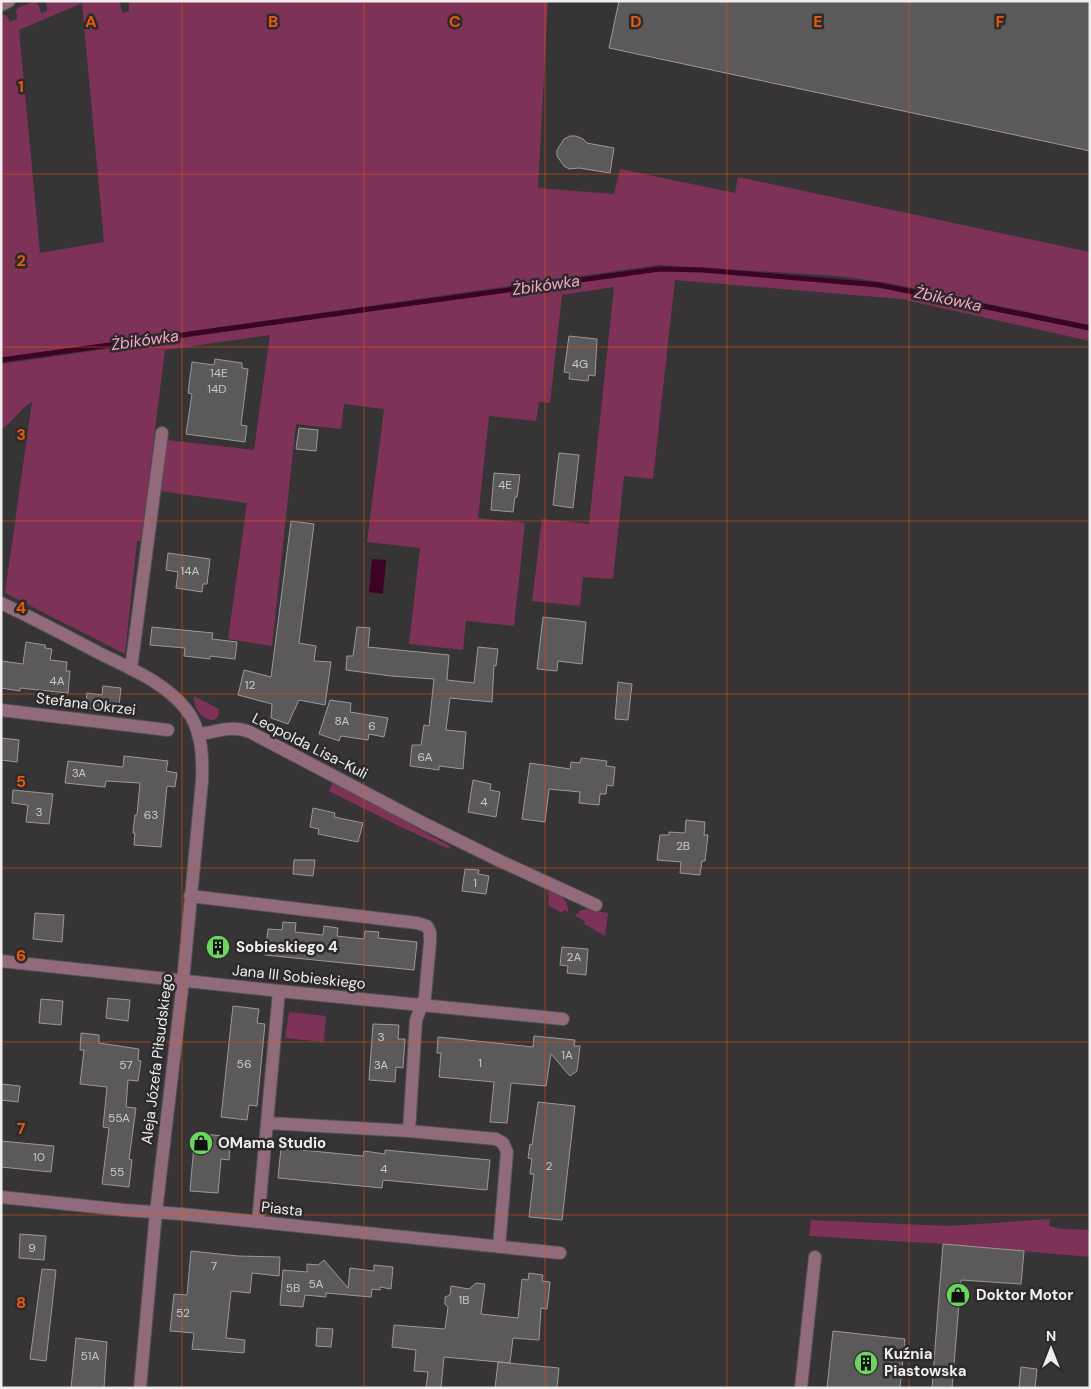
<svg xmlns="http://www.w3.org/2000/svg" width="1091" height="1389" font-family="'DM Sans',sans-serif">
<rect width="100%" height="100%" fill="#373435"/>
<path fill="#7e3258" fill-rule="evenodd" d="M46 1H120L122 13 129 11V1H548L538 188 614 194 620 169 735 193 738 177 1090 252V325L888 283 838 276 659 265 1 358V15H6L10 22 17 19 16 10 19 7 34 2 38 4 41 13 47 11ZM82 3 104 242 40 253 19 30Z
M677 270 858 285 893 290 1090 331V341L901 299 675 280 653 479 624 476 613 579 583 577 580 606 532 601 542 519 589 524 614 287 562 295 550 403 539 402 536 421 489 416 478 518 525 523 514 626 466 621 463 650 409 644 420 548 367 542 384 409 344 404 341 429 296 424 272 646 228 639 247 503 160 491 167 440 254 450 270 335 165 350 141 541H137L125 654 5 593 32 402C20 408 10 426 1 429V364L645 272Z
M194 696 219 709 218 716 214 720C201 720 194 708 194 696Z
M333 782 450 846 449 849 403 828 329 791Z
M550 890C560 895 569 899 568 912L564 910 562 913 548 905 549 895 547 893Z
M586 909 608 913 605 936 584 924 585 921 575 916 580 911Z
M289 1012 326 1016 324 1042 285 1038Z
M1050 1219 1049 1226 1061 1229 1090 1230V1257L943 1244 809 1236 811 1220 949 1226Z"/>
<path fill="#3c0324" d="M372 559 386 560 383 594 369 592Z"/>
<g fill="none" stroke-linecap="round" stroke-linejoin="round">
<path stroke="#3c0324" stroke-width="5" d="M1 360 660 269 703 270 879 285 1090 328"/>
</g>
<path fill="#5c595a" stroke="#9c9899" d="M619 1H1090V151L609 48Z
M570 136H576L583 139 587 143 614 148 610 173 579 168 569 169 564 166 557 156V150L564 139Z
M569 336 597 339 595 376 589 375 588 381 569 379 570 373 564 372Z
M215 359 242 363V368L248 369 241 425 247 426 245 442 186 434 192 394 188 393 192 362 214 365Z
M299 428 318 430 316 451 296 449Z
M559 453 579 455 573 508 553 505Z
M494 473 520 475 517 497H515L513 512 491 510Z
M291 521 314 524 299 643 316 646 314 661 331 662 325 705 299 700 288 724 271 718 272 704 238 695 244 670 271 677Z
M168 553 210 559 207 584H203L202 592 176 588 178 572 166 570Z
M543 617 586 622 582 664 558 661 557 671 537 669Z
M152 627 213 633 212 639 237 642 235 659 210 656V659L184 656 185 648 150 645Z
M357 627 370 628 368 647 449 655 447 680 474 683 478 647 498 649 496 666 494 665 492 702 450 698 446 730 466 732 463 769 439 766V770L410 766 412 745H421L424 725 429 726 434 679 391 676 346 670 347 656H353Z
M26 642 45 645V648L52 649 50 660 67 662 66 671H70L68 693 20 688V691L1 688V661L23 664Z
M618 682 632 684 628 720 615 719Z
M103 686 121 688 119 705 102 702 101 710 85 708 87 693 102 695Z
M330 700 351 703 350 712 388 718 384 737 369 734 368 740 341 736 339 741 319 734Z
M1 738 19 740 17 762 1 760Z
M124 756 168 761 166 771 177 773 175 787 167 786 161 847 134 845 135 833H133L134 823 135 815H137L140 783 106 781 105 787 65 783 68 761 123 767Z
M581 758 607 761 606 766 615 767 613 786 607 785 606 794H600L599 805 579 803 580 792 549 789 545 822 522 819 530 763 570 769 571 762 580 763Z
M473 780 491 784 490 790 500 792 496 817 468 812Z
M13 790 53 794 49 824 26 822 28 805 12 803Z
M313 808 335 813 334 817 363 823 358 842 318 834 319 829 310 827Z
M686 820 705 822 704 835H708L705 861H702L700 875 680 873 681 862 657 860 660 835H669V832L685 833Z
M294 860H315L313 876 293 874Z
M465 869 479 870 478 874 489 876 486 894 462 891Z
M35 913 64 915 62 942 33 939Z
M283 922 296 923 295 932 323 935 324 926 338 928 337 936 364 939 365 931 379 932 378 938 417 942 414 970 265 955 268 929 282 930Z
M210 940 227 941 226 955 209 954Z
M562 947 588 949 586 975 567 973 568 966 560 965Z
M108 998 130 1000 128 1021 106 1018Z
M41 999 63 1001 61 1025 39 1023Z
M233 1006 259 1009 257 1023 265 1024 257 1106 249 1105 247 1120 221 1117Z
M373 1024 399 1025 398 1039H405L403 1068 396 1067 395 1082 369 1080Z
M81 1033 99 1035V1043L139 1049 138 1060 141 1061 138 1081 128 1080 126 1107 136 1108 129 1159 132 1160 129 1187 102 1184 109 1128 103 1127 107 1087 80 1084 84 1050H80Z
M534 1036 575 1040 574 1046H580L577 1071 570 1076 551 1054 546 1086 511 1083 507 1123 490 1122 494 1082 439 1077 441 1053H437L438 1037 533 1047Z
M1 1084 20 1086 18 1102 1 1100Z
M538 1102 575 1106 562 1220 529 1217 534 1174H530L532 1159 528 1158 530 1144 532 1145Z
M195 1133 231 1137 229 1160 221 1159 218 1193 190 1191Z
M1 1141 54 1146 51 1172 1 1167Z
M281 1148 363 1156 364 1151 385 1154V1150L490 1160 487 1190 383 1180 382 1188 278 1178Z
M20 1234 46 1236 44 1260 19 1258Z
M943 1244 1024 1251 1021 1284 961 1280 952 1388H932Z
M191 1251 238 1256 280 1257 279 1276 252 1273 250 1293 231 1291 226 1338 245 1340 244 1353 192 1349 194 1333 170 1331 174 1294 187 1295Z
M324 1260 348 1288 350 1268 374 1271V1265L393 1267 391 1289 380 1287V1290L372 1289 371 1297 326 1293V1297L305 1295 303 1307 280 1305 283 1270 307 1272V1264L318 1265Z
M42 1269 56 1270 46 1361 30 1359Z
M529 1273 543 1275 542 1281 550 1282 547 1309 541 1308 539 1340 513 1338 510 1363 444 1357 441 1388H426L428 1372 414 1371 416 1350 392 1347 394 1325 445 1329 448 1307 445 1304V1297L450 1295 451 1286 469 1289 476 1283 485 1284 481 1314 518 1318 522 1279 528 1280Z
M317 1328 333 1329 331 1347 316 1346Z
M833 1331 905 1339 900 1388H827Z
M76 1338 107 1342 104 1388H71Z
M498 1362 559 1368 557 1388H495Z
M1021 1367 1037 1369 1035 1388H1019Z"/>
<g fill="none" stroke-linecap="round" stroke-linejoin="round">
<g stroke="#545253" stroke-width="14">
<path id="minor" d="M1 5 9 1
M1 603C34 619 67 636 99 653 129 668 164 682 185 708 202 728 203 756 202 781L183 981 156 1212 140 1388
M131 669 162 433
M1 710 168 730
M198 735C216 731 233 725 250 732L425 824 498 860 596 905
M190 896 417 923 427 926 430 932V942L425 997 416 1020 409 1131
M1 961 279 991 563 1019
M268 1123 409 1131 496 1139 503 1143 507 1152 499 1247
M1 1197 124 1210 182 1214 560 1253
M258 1222 279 991
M801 1388 815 1257"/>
</g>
<use href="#minor" stroke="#916b7b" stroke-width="12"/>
</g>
<path fill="none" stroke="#e8590c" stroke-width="1" stroke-opacity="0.55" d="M182 1V1388M364 1V1388M545 1V1388M727 1V1388M909 1V1388M1 174H1090M1 347H1090M1 521H1090M1 694H1090M1 868H1090M1 1042H1090M1 1215H1090"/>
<defs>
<g id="building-disc" transform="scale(1.25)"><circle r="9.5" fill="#6dd361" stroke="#2d2a2b"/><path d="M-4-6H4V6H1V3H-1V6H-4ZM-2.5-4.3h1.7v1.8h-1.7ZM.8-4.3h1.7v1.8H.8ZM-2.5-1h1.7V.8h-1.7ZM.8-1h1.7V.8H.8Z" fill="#111"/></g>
<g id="shop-disc" transform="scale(1.25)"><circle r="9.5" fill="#6dd361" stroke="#2d2a2b"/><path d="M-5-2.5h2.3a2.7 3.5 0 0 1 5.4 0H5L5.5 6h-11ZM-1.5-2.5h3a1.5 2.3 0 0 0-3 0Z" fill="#111"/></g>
</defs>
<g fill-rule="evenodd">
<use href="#building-disc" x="218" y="947"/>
<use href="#shop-disc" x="201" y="1143"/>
<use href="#shop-disc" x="958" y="1295"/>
<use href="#building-disc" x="866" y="1363"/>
</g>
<g text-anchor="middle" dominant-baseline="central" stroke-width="5" stroke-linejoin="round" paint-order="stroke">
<g font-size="12" fill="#cac8c9">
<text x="580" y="364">4G</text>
<text x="219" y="373">14E</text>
<text x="217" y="389">14D</text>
<text x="505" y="485">4E</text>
<text x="190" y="571">14A</text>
<text x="57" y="681">4A</text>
<text x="250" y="685">12</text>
<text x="342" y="721">8A</text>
<text x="372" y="726">6</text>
<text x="425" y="757">6A</text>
<text x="79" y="773">3A</text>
<text x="484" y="802">4</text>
<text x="39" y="812">3</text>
<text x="151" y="815">63</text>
<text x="683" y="846">2B</text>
<text x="475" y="883">1</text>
<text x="574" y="957">2A</text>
<text x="381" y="1037">3</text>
<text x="567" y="1055">1A</text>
<text x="480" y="1063">1</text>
<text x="244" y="1064">56</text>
<text x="126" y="1065">57</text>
<text x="381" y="1065">3A</text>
<text x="119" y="1118">55A</text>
<text x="39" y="1157">10</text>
<text x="549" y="1166">2</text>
<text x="384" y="1169">4</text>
<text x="117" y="1172">55</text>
<text x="32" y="1248">9</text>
<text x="214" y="1266">7</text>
<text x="316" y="1284">5A</text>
<text x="293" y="1288">5B</text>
<text x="464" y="1300">1B</text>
<text x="183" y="1313">52</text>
<text x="90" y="1356">51A</text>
</g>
<g font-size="15" fill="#efedee" stroke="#2d2a2b">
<text transform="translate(86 704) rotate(7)">Stefana Okrzei</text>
<text transform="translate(310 746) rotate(27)">Leopolda Lisa-Kuli</text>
<text transform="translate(299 977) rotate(6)">Jana III Sobieskiego</text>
<text transform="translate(157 1059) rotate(-83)">Aleja Józefa Piłsudskiego</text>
<text transform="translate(282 1209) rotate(6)">Piasta</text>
</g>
<g font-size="15" font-weight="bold" fill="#efedee" stroke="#2d2a2b" text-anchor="start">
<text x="236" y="947">Sobieskiego 4</text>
<text x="218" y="1143">OMama Studio</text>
<text x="976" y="1295">Doktor Motor</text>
<text x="884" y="1354">Kuźnia<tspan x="884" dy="17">Piastowska</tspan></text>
</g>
<g font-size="16" font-style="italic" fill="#fea3cc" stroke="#2d2a2b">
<text transform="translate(546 285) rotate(-8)">Żbikówka</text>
<text transform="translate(948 299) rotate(12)">Żbikówka</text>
<text transform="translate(145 340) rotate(-8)">Żbikówka</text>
</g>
</g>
<g font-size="16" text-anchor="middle" font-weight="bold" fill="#e8590c" stroke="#2d2a2b" stroke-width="5" stroke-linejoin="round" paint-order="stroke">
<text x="91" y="27">A</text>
<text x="273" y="27">B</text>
<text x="455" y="27">C</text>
<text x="636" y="27">D</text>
<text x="818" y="27">E</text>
<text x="1000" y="27">F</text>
<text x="21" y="92">1</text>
<text x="21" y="266">2</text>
<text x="21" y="440">3</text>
<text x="21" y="613">4</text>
<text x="21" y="787">5</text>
<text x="21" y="961">6</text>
<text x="21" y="1134">7</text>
<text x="21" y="1308">8</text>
</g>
<rect width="1091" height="1389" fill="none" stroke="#efedee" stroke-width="5"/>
<g transform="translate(1051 1349)" stroke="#2d2a2b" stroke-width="4" paint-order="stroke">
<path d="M0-4L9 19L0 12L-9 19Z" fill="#efedee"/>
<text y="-8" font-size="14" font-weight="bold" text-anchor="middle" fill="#efedee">N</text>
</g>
</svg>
